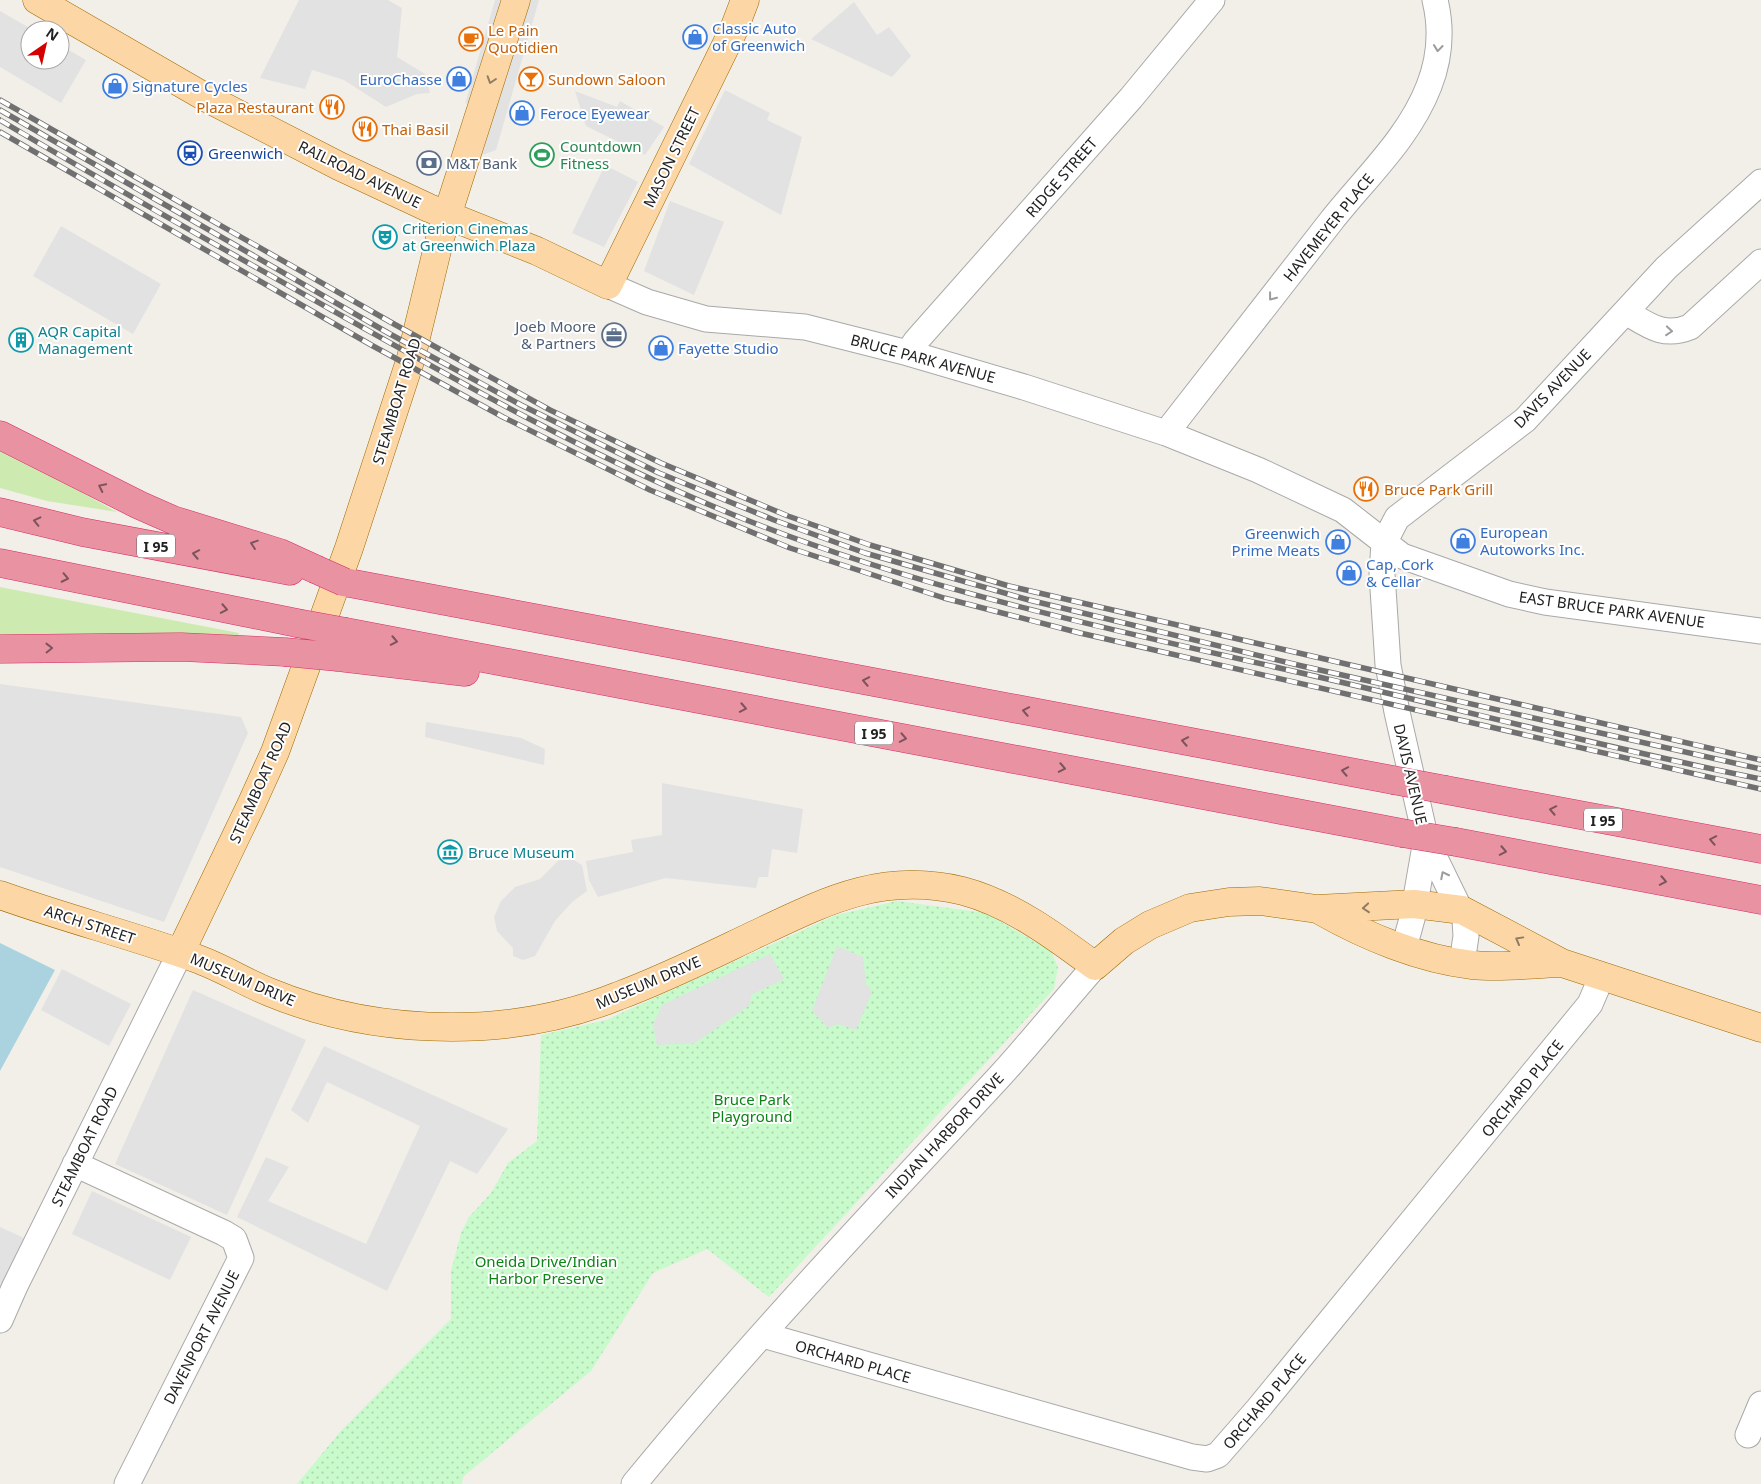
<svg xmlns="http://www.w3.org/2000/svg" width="1761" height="1484" font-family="'Noto Sans',sans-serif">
<defs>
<pattern id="park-dots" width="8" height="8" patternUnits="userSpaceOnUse" patternTransform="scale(1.25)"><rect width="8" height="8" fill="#c8facc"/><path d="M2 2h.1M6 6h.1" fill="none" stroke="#acd6af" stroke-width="1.8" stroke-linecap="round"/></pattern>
</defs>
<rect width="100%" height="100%" fill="#f2efe9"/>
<path fill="#cdebb0" d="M0 447 117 512 47 501 0 488Z
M0 587 239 633 236 639 0 635Z"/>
<path fill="url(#park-dots)" d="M897 901 986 913 1051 951 1058 967 1054 989 769 1297 707 1249 653 1273 591 1371 464 1476 461 1484H297L340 1432 451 1319V1271L461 1233 469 1217 491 1193 508 1163 537 1141 541 1035 606 1020 836 915Z"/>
<path fill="#e2e2e2" d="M299 0H388L402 8 397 57 425 74 430 93 417 94 386 107 344 80 312 70 305 89 260 78Z
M495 0H505L477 98 465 104Z
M527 0H539L496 150 482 155Z
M854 2 877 35 889 27 911 56 892 77 811 39Z
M0 11 33 30H30V60H60V45L86 60 61 103 0 67Z
M725 90 770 113 767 120 802 137 781 215 689 164Z
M575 91 617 107 620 101 664 127 645 155 586 126Z
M605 165 638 182 604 247 572 233Z
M670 201 724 222 694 295 644 271Z
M61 226 161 284 133 334 33 276Z
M0 684 241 717 248 733 164 922 0 867Z
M426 722 521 738 545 749 544 765 425 737Z
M662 783 803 809 797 853 772 849 768 877H759L756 888 666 878 598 897 589 880 586 861 633 852 631 840 662 835Z
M559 860H574L582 865 587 891 572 902 555 921 535 956 523 960 513 956V948L497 931 494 917 501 901 515 887 540 879Z
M837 946 863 957 866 984 872 992 856 1030 838 1024 828 1028 812 1011Z
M770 954 784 979 751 995 750 1005 695 1043 657 1045 653 1025 662 1005Z
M62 969 131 1004 109 1046 41 1010Z
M193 990 306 1040 227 1215 115 1164Z
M324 1046 508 1129 477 1174 450 1161 387 1291 237 1217 266 1157 289 1167 268 1201 366 1244 420 1126 327 1082 308 1123 291 1110Z
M92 1191 191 1237 170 1280 72 1234Z
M0 1227 24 1238 0 1301Z"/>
<path fill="#aad3df" d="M0 943 55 970 0 1071Z"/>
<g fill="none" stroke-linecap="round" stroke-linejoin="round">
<g stroke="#a9a9a9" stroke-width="27">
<path id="minor" d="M608 285 647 302 706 319 805 327 908 353 1024 387 1166 433 1258 470 1343 510 1402 556 1509 594 1545 602 1761 631
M1626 312C1648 325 1663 338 1690 327L1761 262
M908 353 916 341 1131 98 1212 0
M1166 433C1221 362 1276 291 1332 220 1366 177 1409 138 1429 86 1440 58 1442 29 1435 0
M1404 948 1413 915 1426 840
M1462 963 1466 936 1465 920 1426 840 1397 712 1388 665 1385 619 1382 574 1384 543 1397 518 1525 420 1666 268 1761 182
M75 1164 224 1233 234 1239 241 1258 127 1484
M0 1320 15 1286 180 953
M763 1335 1192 1457 1207 1459 1218 1455 1258 1409 1590 1004 1602 976
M1748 1435 1761 1404
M634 1484C750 1342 876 1210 1001 1075 1033 1040 1063 1002 1095 966"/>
</g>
<g stroke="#a06b00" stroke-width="29">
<path id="major" d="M37 0 205 97 339 166 429 208 537 251 608 285 734 29 745 0
M0 895C64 918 131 935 195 958 221 967 244 982 269 992 327 1016 390 1027 452 1027 508 1027 566 1017 618 996 664 979 708 957 752 936 824 902 881 871 963 891 1012 904 1056 937 1095 966L1124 941 1150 925 1190 908 1229 902 1260 901 1317 909 1414 904 1462 910 1562 963 1761 1028
M1321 911C1365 936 1420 959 1472 965 1501 968 1531 964 1560 963
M180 953 251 805 275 752 349 548 411 358 440 238 516 0"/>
</g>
<g stroke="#dc2a67" stroke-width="29">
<path id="highway" d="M0 435 139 505 173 520 280 553 315 569
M0 512 82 532 290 571
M0 563 297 623
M344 582 1393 780
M346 632 1402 833
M0 649 181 647 285 652
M338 657 465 672
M1446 790 1761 849
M1456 842 1761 900"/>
</g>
<use href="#minor" stroke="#fff" stroke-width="25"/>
<use href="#major" stroke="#fcd6a4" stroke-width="28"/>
<use href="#highway" stroke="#e892a2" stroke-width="28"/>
<g stroke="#707070" stroke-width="5.5">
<path id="rail" d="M0 100 394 324 550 410 661 463 788 516 870 545 1009 586 1761 760
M0 110 390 334 521 405 659 473 774 520 865 553 1029 600 1302 666 1761 769
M0 120C109 185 220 247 330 309 461 383 590 456 729 513 912 588 1105 628 1297 672 1451 707 1605 748 1761 779
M0 132 373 346 503 417 650 490 790 548 944 598 1080 633 1761 789"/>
</g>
<use href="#rail" stroke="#fff" stroke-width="4" stroke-dasharray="11" stroke-linecap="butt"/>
<g stroke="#dc2a67" stroke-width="29" stroke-linecap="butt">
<path id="highway-bridge" d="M315 569 344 582
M297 623 346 632
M285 652 338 657
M1393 780 1446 790
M1402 833 1456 842"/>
</g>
<use href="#highway-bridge" stroke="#e892a2" stroke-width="28"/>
</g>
<defs><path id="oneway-chevron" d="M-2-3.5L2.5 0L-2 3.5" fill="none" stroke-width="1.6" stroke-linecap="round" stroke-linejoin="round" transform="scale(1.25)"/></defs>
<g stroke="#9c9c9c">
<use href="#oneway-chevron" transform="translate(1438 48) rotate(96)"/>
<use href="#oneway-chevron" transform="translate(1272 297) rotate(128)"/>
<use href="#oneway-chevron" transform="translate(1669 331) rotate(5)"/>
<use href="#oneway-chevron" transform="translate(1444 875) rotate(-117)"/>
</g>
<g stroke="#8f7c63">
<use href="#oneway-chevron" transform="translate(491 80) rotate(108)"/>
<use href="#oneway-chevron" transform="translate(1366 908) rotate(175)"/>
<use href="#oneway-chevron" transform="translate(1519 940) rotate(-151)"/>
</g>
<g stroke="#7b545c">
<use href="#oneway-chevron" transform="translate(102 487) rotate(-154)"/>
<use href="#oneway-chevron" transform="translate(37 521) rotate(-167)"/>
<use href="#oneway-chevron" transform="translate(254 544) rotate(-161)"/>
<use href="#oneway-chevron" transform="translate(196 554) rotate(-169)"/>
<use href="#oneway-chevron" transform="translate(65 578) rotate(12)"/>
<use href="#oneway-chevron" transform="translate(224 609) rotate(11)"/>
<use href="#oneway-chevron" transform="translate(394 641) rotate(11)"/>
<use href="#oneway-chevron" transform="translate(49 648) rotate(-1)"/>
<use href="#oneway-chevron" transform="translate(866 681) rotate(-169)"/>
<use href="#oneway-chevron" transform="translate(743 708) rotate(11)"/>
<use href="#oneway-chevron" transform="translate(1026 711) rotate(-169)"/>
<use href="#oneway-chevron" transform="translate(903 738) rotate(11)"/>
<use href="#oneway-chevron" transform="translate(1185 741) rotate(-169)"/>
<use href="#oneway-chevron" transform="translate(1062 768) rotate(11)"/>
<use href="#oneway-chevron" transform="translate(1345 771) rotate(-169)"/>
<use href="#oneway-chevron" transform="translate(1553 810) rotate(-169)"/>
<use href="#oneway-chevron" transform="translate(1713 840) rotate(-169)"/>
<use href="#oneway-chevron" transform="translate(1503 851) rotate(11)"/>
<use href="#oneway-chevron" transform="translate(1663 881) rotate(11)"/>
</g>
<defs>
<g id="shop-ring" transform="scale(1.25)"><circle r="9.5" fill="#fff" stroke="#3f7fe0" stroke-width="1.5"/><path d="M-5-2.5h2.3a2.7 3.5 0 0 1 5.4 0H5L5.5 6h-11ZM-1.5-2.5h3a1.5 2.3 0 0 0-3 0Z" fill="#3f7fe0"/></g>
<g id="cafe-ring" transform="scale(1.25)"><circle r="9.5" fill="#fff" stroke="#e8710a" stroke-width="1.5"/><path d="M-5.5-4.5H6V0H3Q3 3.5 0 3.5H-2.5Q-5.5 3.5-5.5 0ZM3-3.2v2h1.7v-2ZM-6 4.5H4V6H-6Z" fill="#e8710a"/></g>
<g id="bar-ring" transform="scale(1.25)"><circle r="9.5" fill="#fff" stroke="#e8710a" stroke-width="1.5"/><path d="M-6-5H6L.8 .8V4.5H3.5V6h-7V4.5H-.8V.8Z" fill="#e8710a"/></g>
<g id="restaurant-ring" transform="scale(1.25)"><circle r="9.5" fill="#fff" stroke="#e8710a" stroke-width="1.5"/><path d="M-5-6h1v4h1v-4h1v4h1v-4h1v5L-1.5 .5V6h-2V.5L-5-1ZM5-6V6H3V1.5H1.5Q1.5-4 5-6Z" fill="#e8710a"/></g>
<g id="station-ring" transform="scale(1.25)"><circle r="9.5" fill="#fff" stroke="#1a4fb4" stroke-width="1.5"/><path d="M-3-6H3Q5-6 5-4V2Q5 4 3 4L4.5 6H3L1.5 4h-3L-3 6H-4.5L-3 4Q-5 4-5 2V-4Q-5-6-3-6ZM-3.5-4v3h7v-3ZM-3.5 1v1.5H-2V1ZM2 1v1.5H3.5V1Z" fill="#1a4fb4"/></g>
<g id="stadium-ring" transform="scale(1.25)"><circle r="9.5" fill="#fff" stroke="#2e9e5b" stroke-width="1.5"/><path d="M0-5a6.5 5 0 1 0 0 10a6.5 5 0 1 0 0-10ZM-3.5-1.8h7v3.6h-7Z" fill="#2e9e5b"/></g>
<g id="bank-ring" transform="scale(1.25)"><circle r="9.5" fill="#fff" stroke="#5c6f8a" stroke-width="1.5"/><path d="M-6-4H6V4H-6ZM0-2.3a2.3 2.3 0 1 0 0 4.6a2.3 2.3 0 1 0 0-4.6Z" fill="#5c6f8a"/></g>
<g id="theatre-ring" transform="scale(1.25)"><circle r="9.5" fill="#fff" stroke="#0f9aa8" stroke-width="1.5"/><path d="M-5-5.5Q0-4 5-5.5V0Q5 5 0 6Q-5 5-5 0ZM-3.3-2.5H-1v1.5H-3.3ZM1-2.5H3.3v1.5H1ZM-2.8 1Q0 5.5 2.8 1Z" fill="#0f9aa8"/></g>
<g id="office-ring" transform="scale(1.25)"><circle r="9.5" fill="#fff" stroke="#5c6f8a" stroke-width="1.5"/><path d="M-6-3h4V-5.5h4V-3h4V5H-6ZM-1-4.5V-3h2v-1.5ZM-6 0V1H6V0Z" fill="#5c6f8a"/></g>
<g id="building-ring" transform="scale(1.25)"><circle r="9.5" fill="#fff" stroke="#0f9aa8" stroke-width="1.5"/><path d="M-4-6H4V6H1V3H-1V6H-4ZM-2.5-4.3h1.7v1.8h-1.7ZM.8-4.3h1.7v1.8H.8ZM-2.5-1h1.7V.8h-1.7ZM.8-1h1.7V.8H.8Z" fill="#0f9aa8"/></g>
<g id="museum-ring" transform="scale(1.25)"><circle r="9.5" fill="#fff" stroke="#0f9aa8" stroke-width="1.5"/><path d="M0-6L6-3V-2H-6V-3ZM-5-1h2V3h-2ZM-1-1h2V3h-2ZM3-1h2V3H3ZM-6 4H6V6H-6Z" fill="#0f9aa8"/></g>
</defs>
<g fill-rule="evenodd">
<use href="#shop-ring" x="695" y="37"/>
<use href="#cafe-ring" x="471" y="39"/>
<use href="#shop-ring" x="459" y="79"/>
<use href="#bar-ring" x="531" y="79"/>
<use href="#shop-ring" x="115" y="86"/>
<use href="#restaurant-ring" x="332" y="107"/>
<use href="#shop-ring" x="522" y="113"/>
<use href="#restaurant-ring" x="365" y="129"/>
<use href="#station-ring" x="190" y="153"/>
<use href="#stadium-ring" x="542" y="155"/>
<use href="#bank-ring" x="429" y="163"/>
<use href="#theatre-ring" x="385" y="237"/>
<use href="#office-ring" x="614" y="335"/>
<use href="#building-ring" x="21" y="340"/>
<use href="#shop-ring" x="661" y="348"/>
<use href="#restaurant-ring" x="1366" y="489"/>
<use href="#shop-ring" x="1463" y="541"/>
<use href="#shop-ring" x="1338" y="542"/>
<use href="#shop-ring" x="1349" y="573"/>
<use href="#museum-ring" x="450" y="852"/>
</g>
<g text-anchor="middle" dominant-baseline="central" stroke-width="4" stroke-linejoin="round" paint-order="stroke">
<g fill="#fff" stroke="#646464" stroke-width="1">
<rect x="137" y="534.5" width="38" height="23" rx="4"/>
<rect x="855" y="721.5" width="38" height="23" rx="4"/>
<rect x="1584" y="808.5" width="38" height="23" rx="4"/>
</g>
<g font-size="14" font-weight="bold" fill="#222">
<text x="156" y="546">I 95</text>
<text x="874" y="733">I 95</text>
<text x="1603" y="820">I 95</text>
</g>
<g font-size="15" fill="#366cbe" stroke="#fff" text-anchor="start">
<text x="712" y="28">Classic Auto<tspan x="712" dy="17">of Greenwich</tspan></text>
<text x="442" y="79" text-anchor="end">EuroChasse</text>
<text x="132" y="86">Signature Cycles</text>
<text x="540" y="113">Feroce Eyewear</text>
<text x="678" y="348">Fayette Studio</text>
<text x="1480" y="532">European<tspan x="1480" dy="17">Autoworks Inc.</tspan></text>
<text x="1320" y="533" text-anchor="end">Greenwich<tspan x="1320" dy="17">Prime Meats</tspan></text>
<text x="1366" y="564">Cap, Cork<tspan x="1366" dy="17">&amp; Cellar</tspan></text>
</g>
<g font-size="15" fill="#c56008" stroke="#fff" text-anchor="start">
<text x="488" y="30">Le Pain<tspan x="488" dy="17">Quotidien</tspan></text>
<text x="548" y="79">Sundown Saloon</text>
<text x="314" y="107" text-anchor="end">Plaza Restaurant</text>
<text x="382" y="129">Thai Basil</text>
<text x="1384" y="489">Bruce Park Grill</text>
</g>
<g font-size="15" fill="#27864d" stroke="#fff" text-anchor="start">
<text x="560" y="146">Countdown<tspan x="560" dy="17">Fitness</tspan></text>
</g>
<g font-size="15" fill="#164399" stroke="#fff" text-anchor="start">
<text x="208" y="153">Greenwich</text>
</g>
<g font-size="15" fill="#222" stroke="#fff">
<text transform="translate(671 157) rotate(-64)">MASON STREET</text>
<text transform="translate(360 174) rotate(26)">RAILROAD AVENUE</text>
<text transform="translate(1061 177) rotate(-49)">RIDGE STREET</text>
<text transform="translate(1328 227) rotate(-51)">HAVEMEYER PLACE</text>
<text transform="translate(923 358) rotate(15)">BRUCE PARK AVENUE</text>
<text transform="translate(1552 388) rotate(-46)">DAVIS AVENUE</text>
<text transform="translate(396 401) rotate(-73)">STEAMBOAT ROAD</text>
<text transform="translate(1612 609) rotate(8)">EAST BRUCE PARK AVENUE</text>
<text transform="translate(1411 774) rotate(77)">DAVIS AVENUE</text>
<text transform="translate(260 782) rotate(-66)">STEAMBOAT ROAD</text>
<text transform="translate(90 924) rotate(18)">ARCH STREET</text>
<text transform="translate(243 979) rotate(23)">MUSEUM DRIVE</text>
<text transform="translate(648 982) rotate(-23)">MUSEUM DRIVE</text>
<text transform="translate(1522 1088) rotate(-51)">ORCHARD PLACE</text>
<text transform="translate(944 1135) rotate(-47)">INDIAN HARBOR DRIVE</text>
<text transform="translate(84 1146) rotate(-64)">STEAMBOAT ROAD</text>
<text transform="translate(201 1337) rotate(-63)">DAVENPORT AVENUE</text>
<text transform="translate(853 1361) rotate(16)">ORCHARD PLACE</text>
<text transform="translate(1264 1401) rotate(-50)">ORCHARD PLACE</text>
</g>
<g font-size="15" fill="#4e5e75" stroke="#fff" text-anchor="start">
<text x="446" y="163">M&amp;T Bank</text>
<text x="596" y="326" text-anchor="end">Joeb Moore<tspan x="596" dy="17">&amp; Partners</tspan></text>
</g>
<g font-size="15" fill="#0d838f" stroke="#fff" text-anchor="start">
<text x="402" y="228">Criterion Cinemas<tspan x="402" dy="17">at Greenwich Plaza</tspan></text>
<text x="38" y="331">AQR Capital<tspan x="38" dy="17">Management</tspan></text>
<text x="468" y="852">Bruce Museum</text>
</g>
<g font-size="15" fill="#0c8416" stroke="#fff">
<text x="752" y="1099">Bruce Park<tspan x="752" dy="17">Playground</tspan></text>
<text x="546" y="1261">Oneida Drive/Indian<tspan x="546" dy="17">Harbor Preserve</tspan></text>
</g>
</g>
<g transform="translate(45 45) rotate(34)"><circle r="24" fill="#ffffff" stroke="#a7a7a7"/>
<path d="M0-4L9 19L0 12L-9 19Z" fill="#d40000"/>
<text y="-8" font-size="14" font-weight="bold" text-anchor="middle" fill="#222222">N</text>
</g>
</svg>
